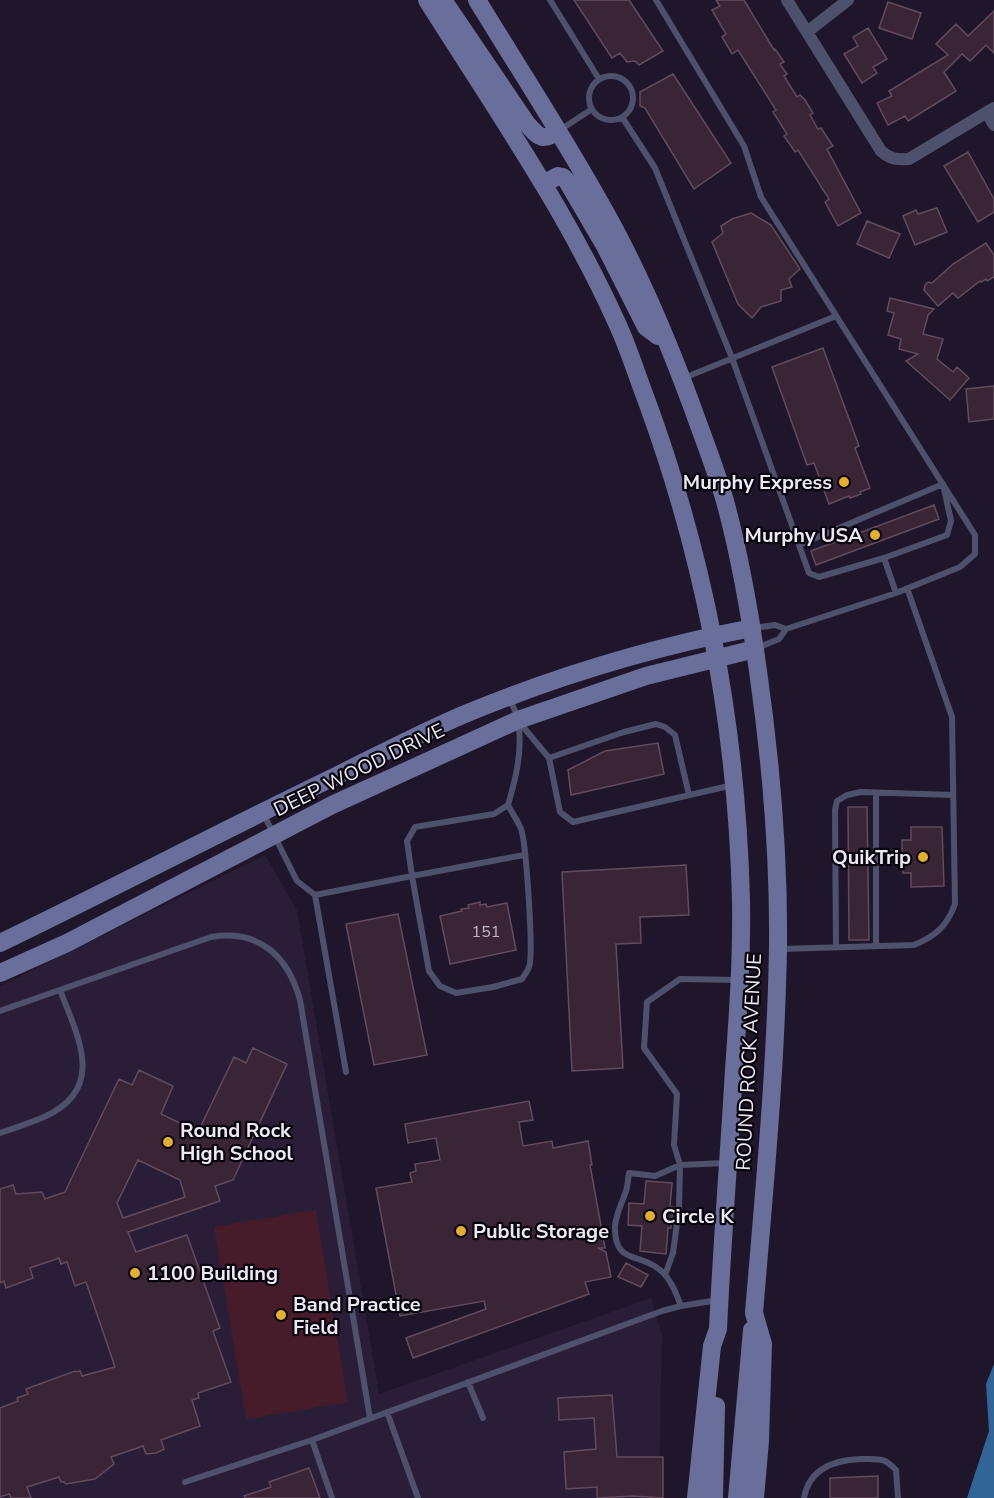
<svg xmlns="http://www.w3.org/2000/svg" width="994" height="1498" font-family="'Nunito Sans',sans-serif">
<rect width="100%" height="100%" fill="#20162b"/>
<path fill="#2a1d37" d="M265 855 297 910 379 1394 651 1298 662 1335 659 1498H0V986Z"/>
<path fill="#461c2a" d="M316 1210 348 1402 246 1419 214 1227Z"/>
<path fill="#316597" d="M994 1364V1498H967L989 1431 986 1384Z"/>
<path fill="#3a2536" stroke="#624b5d" stroke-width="1.5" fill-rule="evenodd" d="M574 0H629L663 51 639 65 635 61 627 62 620 53 612 58Z
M716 0H744L774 50 775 49 784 62 780 64 787 74 784 76 797 97 800 95 805 100 813 113 810 115 818 129 821 128 833 146 827 149 861 213 838 226 825 202 829 199 798 150 795 152 784 136 787 134 773 112 776 110 738 50 732 54 722 37 726 34 712 10 720 6Z
M888 2 921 13 912 39 879 28Z
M994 11V53L986 45 970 61 962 54 944 72 956 91 908 121 905 116 888 125 877 103 892 96 889 91 948 55 936 44 956 24 968 36Z
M868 28 887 59 873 67 877 73 862 83 844 54 858 46 853 37Z
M673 74 731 163 694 189 645 108 640 106V92Z
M968 152 994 199V212L978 222 944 166Z
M937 208 947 232 915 245 903 216 916 210 918 214Z
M751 213 771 225 800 269 789 279 792 287 781 290V301L761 307 752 318 738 304 712 242 723 233 721 226 732 219Z
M867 221 900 234 889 258 857 244Z
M986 243 994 255V277L987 281 986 279 981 282 980 281 958 298 953 293 938 306 924 290 925 285 928 282 932 283 953 264Z
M890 298 934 309 928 315 923 334 943 339 937 359 953 372 957 367 969 378 950 400 906 361 918 354 899 349 901 339 888 335 894 313 887 311Z
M823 348 859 446 855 448 870 488 860 492 861 494 850 498 849 496 829 504 814 463 807 465 772 367Z
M994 386V419L969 422 966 389Z
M934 505 939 519 816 565 811 551Z
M658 743 664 774 571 795 568 770 605 751Z
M848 807H867L869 940H849Z
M911 827H942L944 886 911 887V873H903L902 840H911Z
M686 865 689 915 640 917 641 943 616 944 623 1068 572 1071 562 872Z
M480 902V905L486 904 487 907 507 903 516 950 450 964 440 916 462 911 461 909 469 908 468 905Z
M398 914 427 1055 374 1065 346 924Z
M253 1048 287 1064 233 1180 215 1186 220 1201 128 1232 136 1252 187 1235 220 1328 213 1331 231 1382 198 1393 199 1398 192 1400 200 1426 161 1440 164 1449 156 1453 146 1454 143 1446 111 1457 114 1464 95 1479 66 1484 64 1482H61L59 1477 27 1487 31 1498H11L9 1494 0 1497V1408L18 1401 17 1398 28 1394 26 1389 75 1371 76 1372 80 1371 82 1376 115 1367 86 1282 75 1286 67 1262 61 1264 59 1258 30 1268 33 1278 6 1288 4 1281 0 1283V1189L13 1185 16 1194 42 1192 45 1199 65 1192 119 1079 132 1085 139 1070 173 1086 161 1114 198 1132 234 1057 246 1063ZM138 1160 180 1180 185 1197 123 1218 117 1203Z
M529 1101 533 1120 519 1122 523 1146 552 1141 553 1148 588 1141 592 1165H590L605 1248H598L606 1252 611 1277 585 1282 589 1294 413 1358 406 1338 486 1309 484 1301 400 1316 376 1188 412 1182 410 1173 416 1171 415 1164 440 1160 436 1138 408 1143 405 1124Z
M646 1181 672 1183 670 1207H673L672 1218 671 1228H668L666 1254 640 1251 642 1226 628 1225 629 1203 644 1204Z
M626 1263 648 1275 641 1287 618 1277Z
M612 1395 617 1457H663V1498L633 1496 597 1498V1487L566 1489 564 1452 596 1449 594 1418 559 1420 558 1398Z
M309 1468 320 1498H245L244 1496 271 1487 269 1482Z
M878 1476V1498H830V1478Z"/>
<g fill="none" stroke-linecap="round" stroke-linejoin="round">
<path stroke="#4d516c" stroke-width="6" d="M550 0 599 79
M656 0 744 146 761 197 975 535V554L960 567 896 593 786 629 779 639 757 648
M589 98a22 22 0 1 1 44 0a22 22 0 1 1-44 0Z
M622 117 655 168 732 358 799 545 943 484 951 521 947 535 884 558 896 593
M560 130 592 109
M684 378 836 316
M799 545 809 573 819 577 884 558
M754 628 775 625 786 629
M520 723 549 758 560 812 573 822 733 785
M549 758 624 732 656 724 665 727 675 735 689 795
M508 805C512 813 518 821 521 829 526 842 534 955 529 967 528 971 524 975 522 979L493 987 456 993 440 986 429 971 412 876 524 855
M263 813 297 881 315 895 412 876 407 841 415 827 494 814 508 805C516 778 523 749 518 721 517 713 512 706 510 698
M315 895 346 1072
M876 946V793
M836 948 835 810 837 801 847 795 861 792 953 795
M780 949 914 945C936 936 947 926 955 904L952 717 907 588
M0 1011 211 937C259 929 288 956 300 1000L370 1418
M0 1133C15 1128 30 1123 44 1117 107 1089 78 1037 60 990
M665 1275 673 1253 679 1208 680 1165 674 1145 677 1094 644 1048 647 1002 680 979 737 980
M681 1306C676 1293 671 1279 660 1270 639 1252 614 1265 615 1226 616 1214 622 1203 626 1191 628 1185 628 1178 629 1173L655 1176 680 1165 725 1163
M468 1382 483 1418
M387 1412 418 1498
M312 1440 332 1498
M185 1482 312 1440 662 1311 681 1306 718 1300
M804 1498C809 1469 834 1460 861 1459 868 1459 879 1458 885 1461 889 1463 893 1467 896 1470L898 1498"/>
<path stroke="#4d516c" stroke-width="12" d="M787 0 881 151C890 159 897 160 909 159L994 108
M807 32 848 0
M987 113 994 125"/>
<path stroke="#696f9a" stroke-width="18" d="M427 0C493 105 565 208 616 321 628 346 636 373 646 399 706 562 737 728 741 901 742 958 738 1014 734 1070 729 1156 722 1243 718 1329L712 1346 696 1498
M443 0 527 124C539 137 542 142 558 131
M477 0C518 67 561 133 599 201 637 267 667 338 693 409 704 440 716 470 725 501 740 556 750 614 758 671 771 762 779 854 778 947 776 1069 764 1192 754 1313L763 1344 760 1441 755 1498
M543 184 558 176 563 177 567 181 605 246 646 327 658 336
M0 943C112 889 222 831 334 777 377 756 420 733 465 714 557 676 653 647 752 628
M0 973 67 943 332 805 518 720 646 676 755 649
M714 1498 716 1406
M737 1498 752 1330"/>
</g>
<g fill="#e2af34" stroke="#08050d" stroke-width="2">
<circle cx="844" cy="482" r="6"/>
<circle cx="875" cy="535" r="6"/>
<circle cx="923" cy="857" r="6"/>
<circle cx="168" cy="1142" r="6"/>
<circle cx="650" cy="1216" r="6"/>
<circle cx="461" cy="1231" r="6"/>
<circle cx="135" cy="1273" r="6"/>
<circle cx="281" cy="1315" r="6"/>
</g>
<g text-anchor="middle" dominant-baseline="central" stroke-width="4.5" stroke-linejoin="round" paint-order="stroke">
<g font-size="16" fill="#c1b6c6">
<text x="486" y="932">151</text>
</g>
<g font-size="20" font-weight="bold" fill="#eee7f6" stroke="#08050d" text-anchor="start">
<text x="832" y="482" text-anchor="end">Murphy Express</text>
<text x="863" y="535" text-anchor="end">Murphy USA</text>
<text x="911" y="857" text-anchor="end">QuikTrip</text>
<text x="180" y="1130">Round Rock<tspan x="180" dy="23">High School</tspan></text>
<text x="662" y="1216">Circle K</text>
<text x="473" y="1231">Public Storage</text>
<text x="147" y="1273">1100 Building</text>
<text x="293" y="1304">Band Practice<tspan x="293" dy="23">Field</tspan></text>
</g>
<g font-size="20" fill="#eee7f6" stroke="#08050d">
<text transform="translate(359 770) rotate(-26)">DEEP WOOD DRIVE</text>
<text transform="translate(749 1062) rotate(-87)">ROUND ROCK AVENUE</text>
</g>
</g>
</svg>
